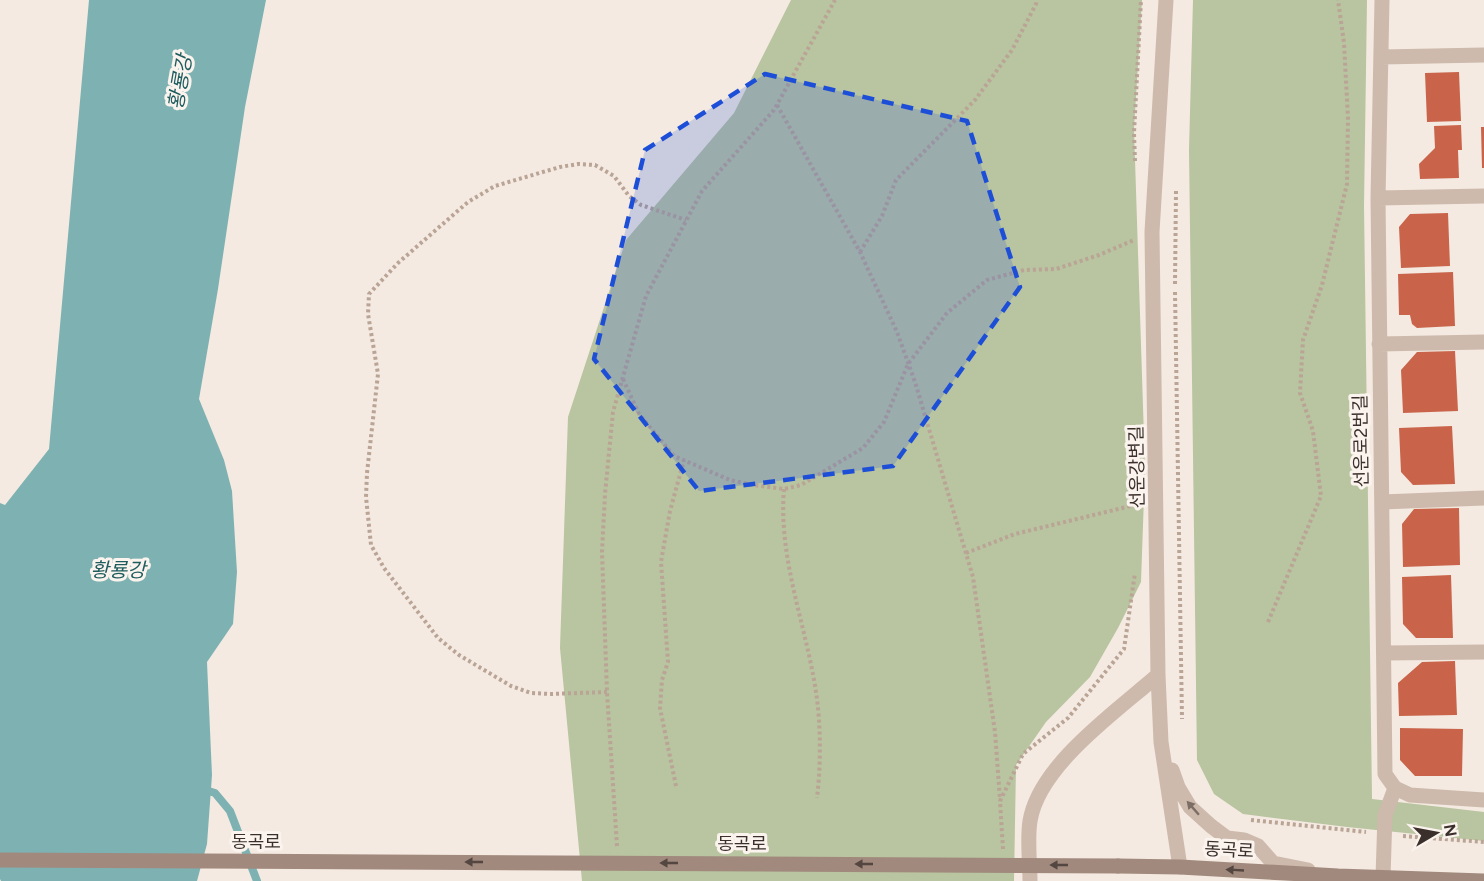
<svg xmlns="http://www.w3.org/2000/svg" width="1484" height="881" font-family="Figtree,'Noto Sans KR',sans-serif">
<rect width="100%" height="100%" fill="#f4eae1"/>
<path fill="#b9c4a0" d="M791 0H1142L1134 129 1145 468 1141 582 1118 628 1090 677 1046 722 1016 765 1014 881H582L560 648 568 417 626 240 734 113Z
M1193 0H1367L1364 206 1372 799 1484 812V841L1347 827 1243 814 1214 794 1197 760 1189 150Z"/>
<path fill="#7eb2b2" d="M89 0H266L245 107 218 289 199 399 224 460 232 491 237 572 233 624 207 662 212 775 207 844 197 881H1L0 879V503L5 505 49 449Z"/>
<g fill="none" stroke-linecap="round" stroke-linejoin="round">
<path stroke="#7eb2b2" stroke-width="8" d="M202 789 215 793 230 811 257 881"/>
</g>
<path fill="#c9644a" d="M1459 72 1461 121 1427 122 1425 73Z
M1461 125 1462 150H1458L1459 178 1420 179 1419 164 1435 148 1434 126Z
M1481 127H1484V168H1482Z
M1448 213 1450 266 1401 268 1399 227 1410 214Z
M1453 272 1455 326 1417 328 1412 324 1410 315H1399L1398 274Z
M1455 351 1458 411 1403 413 1401 370 1417 352Z
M1452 426 1455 484 1413 485 1401 472 1399 428Z
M1459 508 1460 565 1403 567 1402 524 1414 509Z
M1451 575 1453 638H1416L1403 624 1402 577Z
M1455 661 1457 715 1399 716 1398 683 1422 662Z
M1400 728 1463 729 1462 776H1415L1400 760Z"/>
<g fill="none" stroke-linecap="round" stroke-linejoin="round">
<path stroke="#b9a496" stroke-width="4" stroke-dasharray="3 3" stroke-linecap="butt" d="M777 105 860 252 897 332 915 382 973 577 995 732 1000 799
M1135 161 1134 133 1141 0
M860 252 882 216 896 180 975 100 1012 50 1036 4 1037 0
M1175 284 1176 190
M1175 292 1182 719
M623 379 639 414 674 456 730 480 753 485 784 489 801 485 863 448 884 422 908 364 947 313 987 280 1024 270 1056 269 1099 255 1134 240
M784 489C778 558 806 625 816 692 821 725 821 765 817 798
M966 553 1015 534 1139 504
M1268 622 1321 496 1313 431 1300 393 1303 340 1322 285 1347 184 1348 118 1344 43 1338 0
M607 692 550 694 531 693 511 686 459 655 438 638 384 568 371 545 366 497 367 473 378 374 368 314 369 294 398 263 468 202 495 186 560 167 578 164 595 165 614 176 629 196 641 205 686 220
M676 786 660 708 662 680 668 662 661 562 670 511 684 460
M1251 820 1366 832
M1403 836 1484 842
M617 846 607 692 602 552 605 494 613 412 646 296 702 191 774 110 835 0
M1003 849 1000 801 1023 754 1068 718 1124 649 1135 573"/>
<path stroke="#cdbaac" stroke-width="15" d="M1166 0 1152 232 1158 675 1161 742 1180 867
M1382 0 1378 198 1385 774 1395 788 1410 795 1484 800
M1381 57 1484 55
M1378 198 1484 196
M1379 344 1484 342
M1382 502 1484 498
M1384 653 1484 652
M1172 770 1178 787 1190 807 1211 826 1227 838 1244 840 1258 846 1273 863 1308 870
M1383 877 1385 815 1395 788
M1030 881C1030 862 1027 840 1030 821 1039 765 1117 711 1158 675"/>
<path stroke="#a1897d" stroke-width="15" d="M1118 866 1180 867 1338 876 1483 881"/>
<path stroke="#a1897d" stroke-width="15" d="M0 860 1118 866"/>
</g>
<defs><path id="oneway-solid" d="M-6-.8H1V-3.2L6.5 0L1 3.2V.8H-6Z" transform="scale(1.5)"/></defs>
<use fill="#7d6e65" href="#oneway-solid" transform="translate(1193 808) rotate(-131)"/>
<g fill="#544640">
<use href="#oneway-solid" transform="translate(474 862) rotate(-180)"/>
<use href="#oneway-solid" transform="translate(669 863) rotate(-180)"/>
<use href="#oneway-solid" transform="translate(864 864) rotate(-180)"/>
<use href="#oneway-solid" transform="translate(1059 865) rotate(-180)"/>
<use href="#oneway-solid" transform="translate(1235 870) rotate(-177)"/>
</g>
<path fill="#1d4ed8" fill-opacity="0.2" stroke="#1d4ed8" stroke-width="4.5" stroke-dasharray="12 8" stroke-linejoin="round" d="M765 74 967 121 1020 287 893 466 699 491 594 359 645 150Z"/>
<g text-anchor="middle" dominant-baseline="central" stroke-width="6" stroke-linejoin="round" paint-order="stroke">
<g font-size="18" fill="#3b2f2b" stroke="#fbf4ee">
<text transform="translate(1361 441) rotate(-91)">선운로2번길</text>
<text transform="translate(1137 467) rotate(-91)">선운강변길</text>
<text x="256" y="842">동곡로</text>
<text x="742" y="844">동곡로</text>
<text transform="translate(1229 850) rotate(3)">동곡로</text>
</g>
<g font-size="20" font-style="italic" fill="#1e5c5e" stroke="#fbf4ee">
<text transform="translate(180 82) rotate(-80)">황룡강</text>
<text x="118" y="570">황룡강</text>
</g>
</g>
<g transform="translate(1436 833) rotate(80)" stroke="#fbf4ee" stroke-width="4.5" paint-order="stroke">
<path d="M0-4.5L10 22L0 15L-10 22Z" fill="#3b2f2b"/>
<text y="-9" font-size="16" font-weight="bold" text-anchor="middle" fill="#3b2f2b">N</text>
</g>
</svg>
